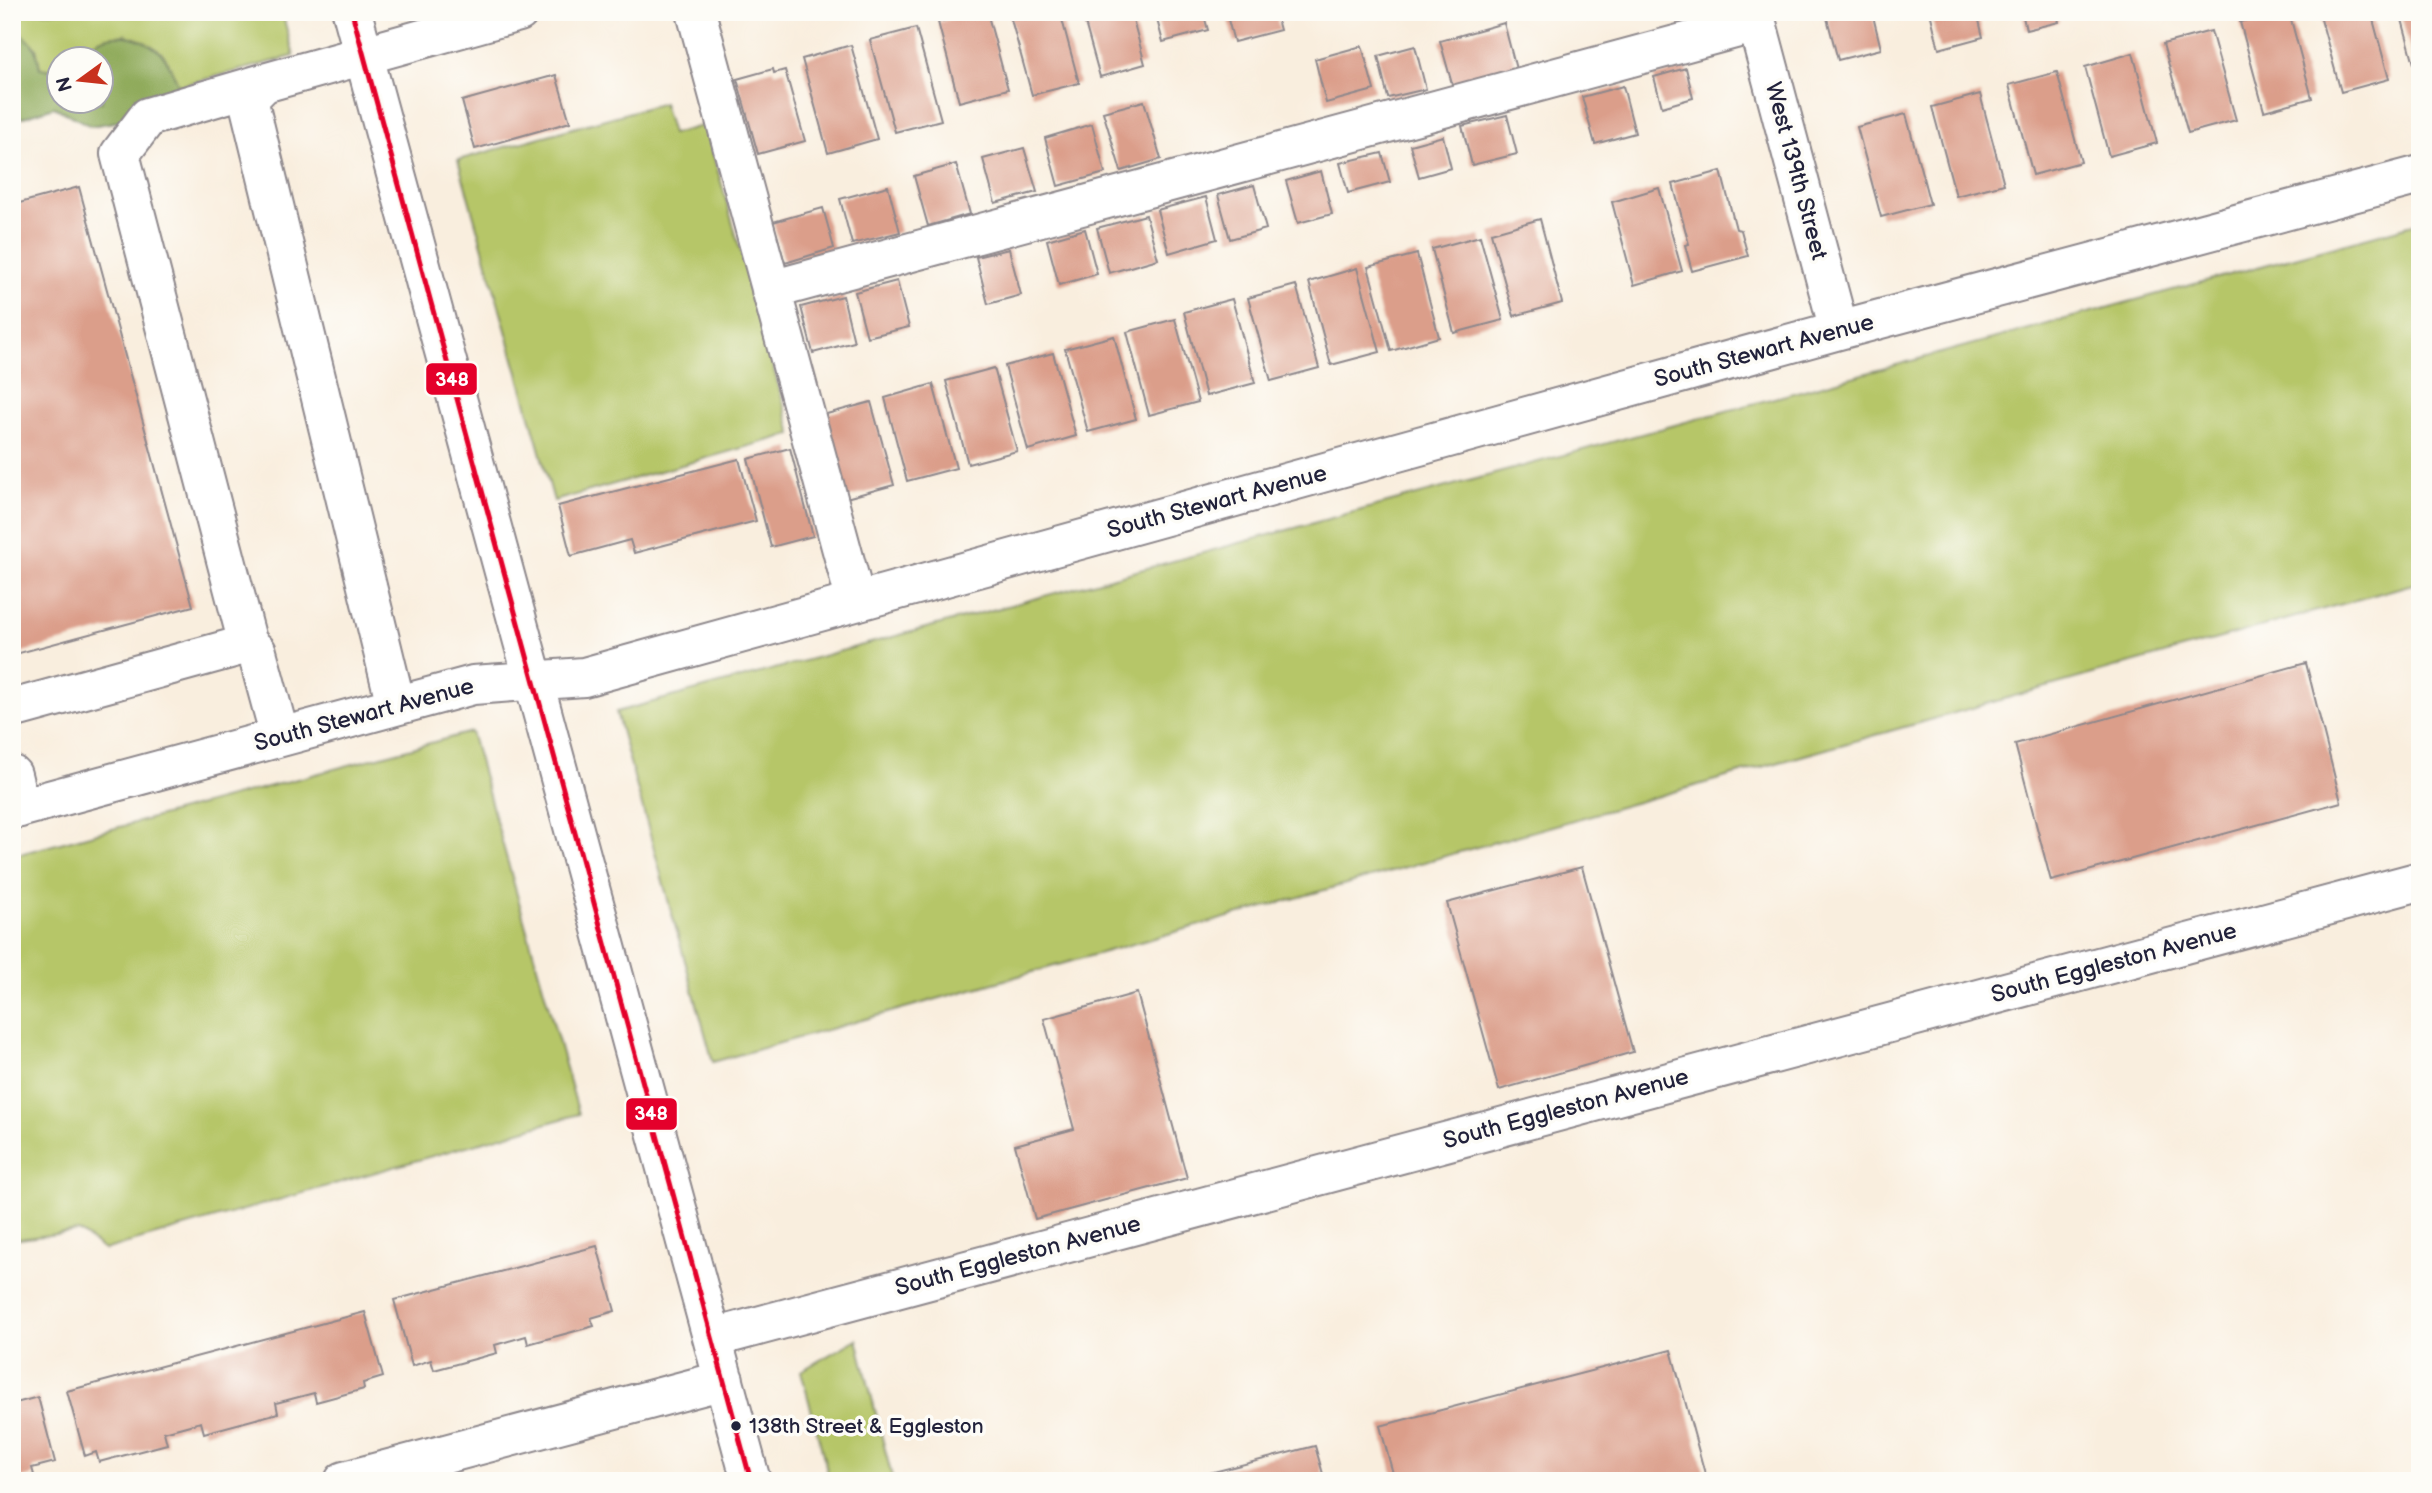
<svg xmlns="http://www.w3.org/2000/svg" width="2432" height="1493" font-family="'Balsamiq Sans',sans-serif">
<rect width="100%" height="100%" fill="#fdfcf7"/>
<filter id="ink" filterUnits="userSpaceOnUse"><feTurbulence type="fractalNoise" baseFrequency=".0143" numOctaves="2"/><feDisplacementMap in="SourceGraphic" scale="14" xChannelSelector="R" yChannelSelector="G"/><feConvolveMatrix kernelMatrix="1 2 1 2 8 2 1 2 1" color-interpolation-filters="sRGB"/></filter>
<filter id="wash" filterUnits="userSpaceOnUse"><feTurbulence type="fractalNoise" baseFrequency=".00686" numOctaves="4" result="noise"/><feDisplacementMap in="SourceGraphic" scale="28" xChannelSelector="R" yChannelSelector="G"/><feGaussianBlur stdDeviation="1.57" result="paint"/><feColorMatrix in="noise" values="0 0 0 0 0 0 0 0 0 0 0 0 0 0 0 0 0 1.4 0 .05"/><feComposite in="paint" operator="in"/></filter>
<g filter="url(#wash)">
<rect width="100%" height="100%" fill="#f9eede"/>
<path fill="#b6c668" stroke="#6c7452" stroke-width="2" d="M12 12H282L294 56 179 86 163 54 125 34 81 53 76 59 60 60 59 70 56 71 40 68 36 48 12 29Z
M663 103 672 134 705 125 792 434 554 501 458 160Z
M2420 223V582L713 1062 616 712Z
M471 732 579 1114 104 1250 78 1231 12 1240V856Z
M857 1339 893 1481H830L801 1371Z"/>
<path fill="#90ab5c" stroke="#59664c" stroke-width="2" d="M12 29C33 41 35 43 40 68L56 71 59 70 60 102H102V60L76 59C99 30 133 28 161 53 169 60 174 76 179 86L148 100 133 119 91 126 54 107 12 121Z"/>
<g id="blocks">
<path fill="#db9e8a" d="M977 12H987L1008 89 959 102 938 22Z
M1009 12H1060L1079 83 1032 95Z
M1082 12H1131L1145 64 1100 77Z
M1155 12H1203L1208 30 1163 42Z
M1226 12H1275L1280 30 1234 42Z
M1849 12H1872L1881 49 1838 60 1827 18Z
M1930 12H1977L1983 37 1939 49Z
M2022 12H2057L2059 22 2026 30Z
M2275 12H2289L2312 98 2264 111 2240 22Z
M2319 12H2371L2389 79 2341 92Z
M2400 12H2420V70L2416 71Z
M1504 23 1517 73 1454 91 1440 41Z
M916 28 941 120 895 132 870 40Z
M2211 31 2236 120 2188 133 2163 44Z
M851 45 877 139 828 153 802 59Z
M1362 46 1374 90 1326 103 1315 59Z
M1415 46 1426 89 1388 98 1378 56Z
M2133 53 2157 143 2109 156 2085 67Z
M1686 68 1693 98 1662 107 1654 77Z
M773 69 774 73 785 70 805 141 758 154 737 79Z
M2057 72 2081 162 2033 175 2009 85Z
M556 75 570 122 475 149 462 101Z
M1623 86 1635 133 1595 144 1582 97Z
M1980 94 2004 184 1956 196 1932 107Z
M1144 101 1161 159 1121 171 1103 112Z
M1906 114 1930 204 1881 217 1857 127Z
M1507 115 1517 154 1472 165 1462 126Z
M1092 124 1105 173 1058 186 1045 138Z
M1443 136 1451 168 1419 177 1410 145Z
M1024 148 1037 192 995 203 983 159Z
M1382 153 1390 182 1348 193 1340 163Z
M956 164 970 214 928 226 914 176Z
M1321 171 1332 214 1298 223 1286 181Z
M1721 171 1736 229 1741 230 1748 256 1692 271 1685 245 1689 244 1673 184Z
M1254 185 1266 229 1230 239 1218 195Z
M888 186 900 232 852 244 840 199Z
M79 187 193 606 12 655V205Z
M1659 188 1682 271 1634 285 1612 202Z
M1206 197 1217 239 1169 253 1157 210Z
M823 208 834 248 785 263 773 222Z
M1146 215 1158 259 1109 273 1097 228Z
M1540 219 1562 303 1514 316 1491 233Z
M1085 229 1097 274 1059 285 1047 240Z
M1480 236 1503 320 1454 333 1432 249Z
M1009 249 1021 295 988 304 976 257Z
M1417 254 1439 337 1391 351 1368 267Z
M1357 268 1380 352 1331 365 1309 282Z
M897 281 909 327 867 337 855 292Z
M1296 285 1319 368 1271 381 1248 298Z
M843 296 854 342 813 353 801 307Z
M1232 299 1255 383 1206 396 1184 312Z
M1175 319 1198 402 1149 415 1127 332Z
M1114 336 1136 419 1088 432 1065 349Z
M1053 353 1076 436 1028 450 1005 366Z
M994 368 1017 451 968 464 946 381Z
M933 384 956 468 907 481 885 398Z
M871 402 894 485 846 498 823 415Z
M790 448 813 536 771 547 748 459Z
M739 459 756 521 634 553 630 540 571 556 558 506Z
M2306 663 2341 802 2051 881 2015 744Z
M1582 867 1633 1052 1499 1090 1447 903Z
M1137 993 1187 1178 1035 1219 1015 1145 1074 1129 1044 1019Z
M597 1246 615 1311 591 1318 594 1326 528 1344 526 1336 495 1345 497 1353 434 1370 431 1360 412 1366 394 1300Z
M365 1312 383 1377 363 1383 364 1389 316 1402 314 1393 276 1403 278 1413 204 1433 201 1422 164 1432 167 1444 99 1462 96 1452 85 1456 67 1391Z
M1671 1350 1707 1481H1395L1380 1426Z
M38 1397 55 1462 32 1468 34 1475 12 1481V1404Z
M1315 1446 1325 1481H1183L1182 1480Z"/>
</g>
</g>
<g filter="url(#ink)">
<use href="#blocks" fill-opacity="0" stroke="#8e888c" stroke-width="2"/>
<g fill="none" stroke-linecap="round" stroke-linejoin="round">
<g stroke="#8e888c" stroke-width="42">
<path id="minor" d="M352 12 751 1481
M696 12 856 602
M1754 12 1839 330
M771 290 1757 23
M248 644 120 154 148 117 264 83
M396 705 248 99 264 83 519 12
M12 709 248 644 257 652 280 737
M12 775 20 808
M12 810 473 685 584 677 1839 330 2420 175
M713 1338 2420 881
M344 1481 724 1380"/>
</g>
<use href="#minor" stroke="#fff" stroke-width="38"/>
<g stroke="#fdfcf7" stroke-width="10">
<path id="bus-1" d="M352 12 751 1481"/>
</g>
<use href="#bus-1" stroke="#e4002b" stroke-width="5"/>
</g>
</g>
<circle fill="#22223b" stroke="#fdfcf7" stroke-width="2.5" cx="736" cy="1426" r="6"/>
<g text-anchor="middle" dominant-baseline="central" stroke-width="7" stroke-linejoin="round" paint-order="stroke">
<g font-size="21" fill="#22223b" stroke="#fdfcf7" text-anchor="start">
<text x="749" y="1426">138th Street &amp; Eggleston</text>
</g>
<g font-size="23" fill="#22223b" stroke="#fdfcf7">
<text transform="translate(1796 171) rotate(75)">West 139th Street</text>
<text transform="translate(1764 351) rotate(-15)">South Stewart Avenue</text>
<text transform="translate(1217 502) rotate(-15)">South Stewart Avenue</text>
<text transform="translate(364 715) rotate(-15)">South Stewart Avenue</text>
<text transform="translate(2114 963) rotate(-15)">South Eggleston Avenue</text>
<text transform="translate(1566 1109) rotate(-15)">South Eggleston Avenue</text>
<text transform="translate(1018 1256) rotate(-15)">South Eggleston Avenue</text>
</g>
</g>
<g stroke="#fdfcf7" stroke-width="2.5">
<rect x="425" y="362" width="53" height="34" rx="7" fill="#e4002b"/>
<rect x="625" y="1097" width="53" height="34" rx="7" fill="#e4002b"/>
</g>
<g font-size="19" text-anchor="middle" font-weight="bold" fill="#fff">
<text x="452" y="386">348</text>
<text x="651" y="1120">348</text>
</g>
<rect width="2432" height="1493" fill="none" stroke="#fdfcf7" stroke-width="42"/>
<g transform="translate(80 80) rotate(255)"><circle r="33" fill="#fdfcf7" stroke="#a5a5ac" stroke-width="2"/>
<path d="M0-5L12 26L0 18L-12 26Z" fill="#c8321e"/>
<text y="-10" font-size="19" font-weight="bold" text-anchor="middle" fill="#22223b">N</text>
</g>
</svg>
